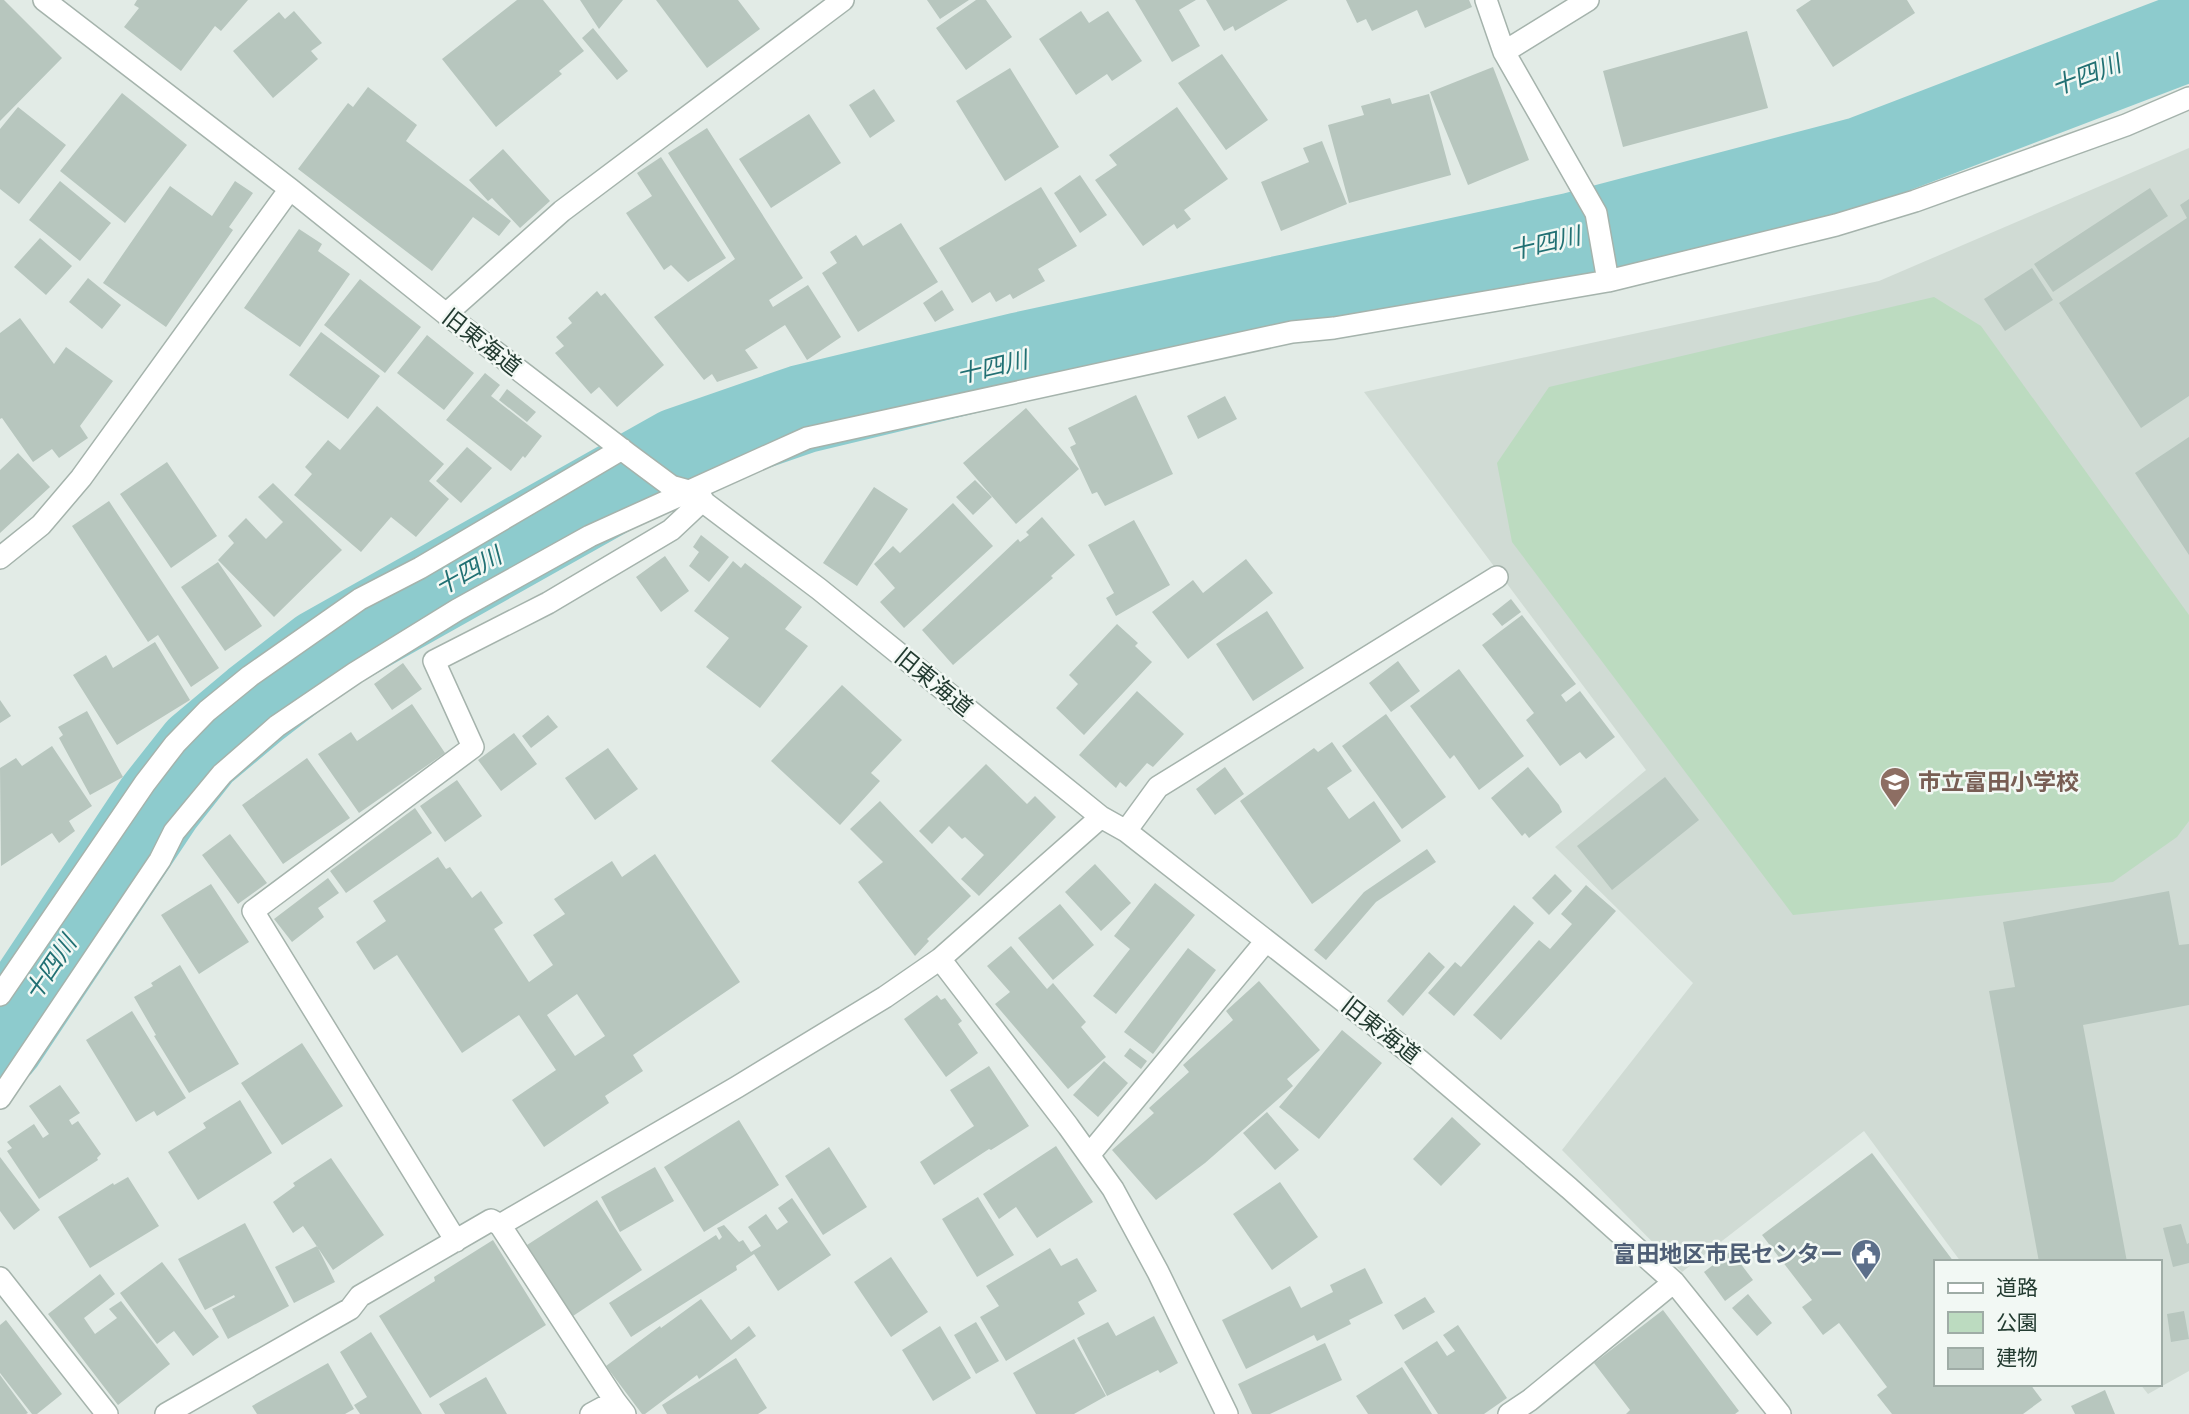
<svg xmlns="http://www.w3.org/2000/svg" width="2189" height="1414" font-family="Montserrat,'Noto Sans JP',sans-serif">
<rect width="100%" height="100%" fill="#e2ebe6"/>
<path fill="#d0dbd4" d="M2189 148V1371L2148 1394 2140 1384H2159V1262H1961L1864 1131 1682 1272 1562 1150 1693 983 1555 847 1646 770 1364 392 1879 281Z"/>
<path fill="#bcdbc0" d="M1934 297 1981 326 2189 615V821L2177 837 2113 882 1793 915 1512 542 1497 463 1549 387Z"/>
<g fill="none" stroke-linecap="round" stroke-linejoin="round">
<path stroke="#8dcbcd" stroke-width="89" d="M0 1042 159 803 200 751 256 704 322 653 679 452 803 409 1019 357 1573 237 1862 161 2189 36"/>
</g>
<path fill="#b7c6be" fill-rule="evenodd" d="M0 0H4L62 58 0 121Z
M137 0H248L221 31 215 26 181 71 124 27 139 8 134 5Z
M517 0H543L584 51 559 71 562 74 496 127 442 59Z
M580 0H623L599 29Z
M656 0H738L760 29 707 68Z
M927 0H969L940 19Z
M976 0H986L1012 37 966 70 936 28Z
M1135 0H1196L1179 10 1200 46 1172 62Z
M1206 0H1288L1235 31 1233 26 1224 31Z
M1346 0H1469L1472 7 1425 28 1417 10 1372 31 1366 19 1357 23Z
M1811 0H1907L1915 13 1833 67 1796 10Z
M294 11 322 43 311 51 318 59 273 98 233 51 279 12 285 19Z
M1081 11 1089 23 1108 11 1142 61 1112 81 1107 74 1076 95 1039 39Z
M593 28 628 71 617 80 582 38Z
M1747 31 1768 108 1623 147 1603 71Z
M1222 54 1268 120 1226 150 1178 83Z
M1493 67 1529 160 1468 185 1430 92Z
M1010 68 1059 147 1005 181 956 101Z
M368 87 417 125 406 141 511 221 499 236 473 217 432 271 298 169 348 103 353 107Z
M874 89 895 121 870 138 849 105Z
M122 93 187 145 125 223 60 171Z
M1429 94 1451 175 1349 203 1328 125 1364 115 1361 106 1390 98 1392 104Z
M18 107 66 145 19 204 0 189V129Z
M1177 107 1228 179 1184 210 1191 219 1177 229 1174 224 1143 246 1095 180 1117 165 1109 155Z
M809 114 841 163 771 208 739 159Z
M707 128 803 278 769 300 773 307 808 285 841 337 807 360 785 325 745 350 758 368 717 382 712 374 704 380 654 317 735 259 668 153Z
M1322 141 1347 204 1281 231 1261 182 1309 162 1303 148Z
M503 149 550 201 520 228 492 198 488 201 469 180Z
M661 157 726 258 688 282 671 265 664 270 626 213 652 196 637 173Z
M1080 175 1107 215 1080 233 1054 193Z
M60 181 111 223 80 261 29 220Z
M235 181 253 193 229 227 233 230 166 327 103 283 170 186 212 216Z
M1041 187 1077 246 1038 269 1045 281 1013 299 1010 294 996 302 990 292 972 303 939 248Z
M2150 188 2168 216 2053 292 2034 264Z
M2189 199V396L2141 428 2059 303 2187 218 2180 205Z
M901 223 938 282 858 332 822 273 837 263 830 252 856 235 863 246Z
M299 229 322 244 318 251 350 274 300 347 244 308Z
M40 238 72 266 46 295 14 267Z
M2032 268 2053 300 2005 331 1984 299Z
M88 278 121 305 102 329 69 302Z
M360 279 421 327 385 373 324 325Z
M942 290 954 310 935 322 923 303Z
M597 291 601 296 605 293 664 365 617 407 599 387 591 394 555 353 564 346 556 337 572 323 568 318Z
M20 318 54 364 66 347 113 381 80 426 88 438 59 458 52 449 33 462 2 418 0 419V333Z
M321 332 380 376 348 419 289 375Z
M427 335 474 373 444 410 397 373Z
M485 373 500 385 491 396 542 436 525 458 523 456 511 471 446 420Z
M507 389 536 412 527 422 499 400Z
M1136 395 1173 474 1105 506 1097 492 1092 494 1070 447 1076 444 1068 428Z
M1225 396 1237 419 1198 439 1187 416Z
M377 406 444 464 429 481 449 499 416 537 391 517 361 552 294 495 312 474 305 467 328 440 340 450Z
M1026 408 1079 469 1016 524 963 463Z
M2189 437V555L2135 473Z
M467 447 492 468 461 503 436 481Z
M18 453 50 487 0 533V470Z
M167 462 217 536 171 568 120 494Z
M975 480 992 497 973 515 956 497Z
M273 483 342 550 274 617 218 560 234 543 228 536 246 518 266 539 283 522 258 497Z
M874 487 908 509 857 586 823 563Z
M109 501 219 668 191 687 158 635 148 642 72 526Z
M953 503 993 546 904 628 880 602 895 588 874 564 893 546 900 553Z
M1042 517 1075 555 1051 576 1053 578 953 665 922 630 1018 539 1020 542 1029 535 1026 532Z
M1134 520 1170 585 1116 616 1106 598 1114 593 1088 545Z
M701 535 729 557 709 582 689 566 699 552 693 547Z
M665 556 689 591 661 612 636 577Z
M1246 559 1273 593 1188 659 1152 612 1193 580 1203 593Z
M733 561 741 568 745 563 802 607 785 629 808 646 760 708 706 667 729 638 694 611Z
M218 562 262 626 225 651 181 587Z
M1511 599 1521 612 1502 626 1492 614Z
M1267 611 1304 668 1253 701 1216 644Z
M1522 615 1576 684 1561 695 1566 702 1580 691 1615 737 1586 759 1580 752 1560 766 1526 720 1534 713 1482 645Z
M1117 624 1138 643 1135 646 1152 662 1084 735 1056 708 1078 684 1069 675Z
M155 642 190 700 117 745 73 675 106 655 113 668Z
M1398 661 1420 691 1391 712 1369 683Z
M403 663 422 689 392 710 374 684Z
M1459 669 1524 756 1479 790 1454 755 1450 759 1410 706Z
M842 685 902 740 871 773 880 781 840 825 771 761Z
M1137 691 1184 734 1153 767 1147 763 1126 787 1120 782 1116 788 1079 755Z
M0 700 11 716 0 723Z
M412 704 445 753 359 813 318 754 351 732 357 741Z
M87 711 123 777 90 795 59 738 63 735 58 727Z
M1386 714 1446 797 1402 829 1342 746Z
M548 715 558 727 531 748 522 736Z
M514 733 537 764 501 791 478 760Z
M1332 742 1352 771 1327 788 1349 819 1374 801 1401 841 1312 904 1240 801 1314 748 1318 752Z
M52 746 92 806 69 821 75 831 59 843 52 833 1 866 0 768 16 758 22 766Z
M608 748 638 789 595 820 565 778Z
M307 758 350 818 283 864 242 805Z
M986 764 1027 804 1035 796 1056 817 979 896 961 879 984 855 965 837 962 839 949 826 932 844 919 831Z
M1225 767 1244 794 1215 815 1196 789Z
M1528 767 1559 805 1562 812 1529 838 1525 833 1522 836 1491 798Z
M1665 777 1699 820 1612 890 1577 846Z
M457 780 482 816 445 842 420 806Z
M880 801 971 896 927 939 929 941 915 956 858 882 883 862 850 829Z
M415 808 432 833 346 893 330 871Z
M230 834 267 883 238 904 202 855Z
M1427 849 1436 862 1376 902 1326 960 1314 950 1364 892Z
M655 854 740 982 633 1055 643 1071 605 1096 609 1103 544 1147 512 1100 556 1070 519 1015 462 1053 397 955 374 970 356 942 386 921 373 901 438 857 446 869 450 867 472 898 481 891 503 923 494 929 529 982 553 965 533 935 565 914 554 899 612 861 622 877ZM577 994 605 1036 575 1056 547 1015Z
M1095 864 1131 903 1101 931 1065 892Z
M1555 874 1572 891 1549 915 1532 898Z
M328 878 339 893 318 908 324 917 292 942 274 919Z
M1155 883 1195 915 1116 1014 1093 996 1130 949 1114 936Z
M211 884 249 942 199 974 161 915Z
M1586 885 1616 911 1501 1040 1473 1015 1539 940 1550 949 1572 924 1561 914Z
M2169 891 2179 945 2189 944V1005L2083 1025 2127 1262H2039L1989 991 2015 987 2003 922Z
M1060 904 1094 945 1053 980 1018 938Z
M1514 905 1534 923 1454 1016 1428 993 1455 962 1461 967Z
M1011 946 1047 989 1053 983 1086 1022 1081 1027 1106 1057 1068 1089 995 1004 1010 992 987 966Z
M1188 948 1216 970 1153 1054 1124 1032Z
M1429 952 1445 967 1403 1016 1387 1001Z
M180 965 239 1064 189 1093 154 1036 156 1035 134 997 153 986 151 983Z
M1259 981 1320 1050 1287 1079 1293 1086 1205 1163 1156 1200 1112 1150 1154 1113 1149 1108 1189 1072 1183 1065 1233 1020 1226 1011Z
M937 995 941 1000 945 998 962 1021 958 1024 978 1053 946 1077 904 1019Z
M132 1011 186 1098 157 1116 154 1111 136 1122 86 1040Z
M1342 1030 1382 1063 1319 1139 1279 1107Z
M302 1043 343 1106 282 1145 241 1083Z
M1130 1048 1147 1061 1141 1069 1124 1056Z
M1104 1061 1128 1083 1098 1117 1073 1095Z
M989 1066 1029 1126 991 1150 989 1149 934 1185 920 1162 974 1126 950 1090Z
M60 1085 80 1113 69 1120 72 1125 78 1121 101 1154 97 1158 98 1160 39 1199 7 1151 12 1148 7 1142 34 1124 43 1138 49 1134 29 1106Z
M240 1100 272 1153 198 1200 168 1152 206 1128 203 1123Z
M1267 1112 1299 1150 1275 1170 1243 1133Z
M1452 1117 1481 1144 1441 1186 1413 1159Z
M739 1120 779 1185 704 1232 664 1167Z
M1056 1146 1093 1202 1037 1238 1016 1207 999 1219 983 1194Z
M829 1147 867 1207 823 1235 785 1176Z
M1872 1153 1954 1262H1935V1384H2030L2042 1400 2023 1414H1892L1877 1395 1887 1387 1839 1323 1823 1335 1802 1307 1812 1300 1762 1235Z
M0 1157 40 1210 14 1230 0 1211Z
M331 1158 384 1235 333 1270 303 1226 293 1233 273 1202 295 1186 293 1183Z
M655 1167 674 1201 620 1232 601 1197Z
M128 1177 159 1226 90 1268 58 1217 113 1183 114 1185Z
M1280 1182 1318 1237 1272 1270 1233 1214Z
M978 1197 1014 1255 977 1277 942 1219Z
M792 1198 831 1255 778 1291 754 1254 736 1266 737 1270 631 1337 609 1303 716 1235 719 1240 722 1237 717 1228 724 1225 739 1242 743 1240 751 1252 761 1246 748 1227 766 1214 777 1230 788 1222 778 1208Z
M597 1200 642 1270 573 1316 527 1245Z
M245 1223 289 1306 228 1339 212 1309 235 1297 234 1295 205 1310 178 1259Z
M2181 1224 2187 1244 2189 1243V1263L2173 1267 2163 1228Z
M493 1240 546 1325 430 1398 379 1316 435 1281 434 1277Z
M317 1246 335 1282 294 1303 275 1267Z
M1050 1248 1061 1266 1077 1258 1097 1291 1078 1302 1085 1314 1006 1361 980 1317 999 1306 986 1286Z
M1731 1251 1753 1280 1725 1301 1704 1272Z
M891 1257 928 1312 891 1337 854 1282Z
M162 1262 219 1337 193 1356 174 1331 157 1344 120 1293Z
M1365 1268 1383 1303 1349 1320 1351 1324 1317 1341 1314 1335 1246 1369 1222 1320 1290 1286 1301 1308 1333 1292 1330 1285Z
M100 1274 115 1294 84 1318 95 1334 117 1318 109 1309 121 1301 170 1364 118 1405 48 1314Z
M1748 1294 1772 1323 1757 1336 1732 1308Z
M1425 1297 1435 1312 1403 1330 1394 1315Z
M701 1299 731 1340 749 1326 756 1336 699 1379 697 1375 645 1414H642L606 1366 660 1326 661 1328Z
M1663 1310 1739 1411 1735 1414H1626L1630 1410 1594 1363Z
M2184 1311 2189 1339 2171 1342 2167 1314Z
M1154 1316 1178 1363 1160 1373 1158 1370 1107 1396 1077 1338 1108 1322 1116 1336Z
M6 1320 62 1394 37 1414H32L0 1373V1325Z
M976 1322 999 1361 976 1374 954 1335Z
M1458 1325 1507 1398 1484 1414H1438L1404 1362 1437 1341 1447 1356 1455 1351 1443 1335Z
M940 1326 971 1378 933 1401 902 1350Z
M371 1332 422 1414H360L354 1405 367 1397 340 1352Z
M1074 1339 1106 1396 1074 1414H1036L1013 1373Z
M1325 1343 1342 1380 1270 1414H1252L1238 1384Z
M736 1358 767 1408 758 1414H667L662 1405Z
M328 1363 354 1409 345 1414H257L252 1406Z
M1402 1367 1432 1414H1368L1356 1396Z
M0 1375 28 1413 26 1414H0Z
M486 1377 507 1414H445L439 1404Z
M2105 1390 2115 1414H2075L2071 1406Z"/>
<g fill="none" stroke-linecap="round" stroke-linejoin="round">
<g stroke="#a5b3ac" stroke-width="24">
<path id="minor" d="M44 0 290 189 446 314 628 454 671 486 689 491 819 589 1101 817 1126 831 1419 1060 1569 1188 1674 1282 1780 1414
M1486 0 1504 52 1596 213 1608 281
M1504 52 1588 0
M446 314 562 211 843 0
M0 558 41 525 81 478 290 189
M1126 831 1158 787 1497 577
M940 959 1068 1126 1113 1189 1158 1272 1227 1414
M0 995 145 783 175 744 207 711 250 676 360 599 420 568 622 449
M0 1098 160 860 174 832 222 774 277 726 355 673 457 610 590 536 654 507 807 438 1292 332 1334 328 1608 281 1836 225 1915 201 2126 125 2189 98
M1089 1155 1266 941
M500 1225 737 1087 885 997 940 959 1101 817
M456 1241 253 911 473 747 434 661 548 603 671 530 703 500
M0 1278 107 1414
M166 1414 350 1309 360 1296 491 1220 500 1225 615 1401 625 1414
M591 1414 615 1401
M1509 1414 1530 1400 1674 1282"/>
</g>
<use href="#minor" stroke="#fff" stroke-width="21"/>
</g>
<defs>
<g id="school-pin" transform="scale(1.575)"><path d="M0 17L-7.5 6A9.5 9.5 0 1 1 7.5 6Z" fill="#8d6e63" stroke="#f2f8f4"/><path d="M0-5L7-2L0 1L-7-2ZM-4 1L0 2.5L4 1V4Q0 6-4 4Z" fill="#fff"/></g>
<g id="civic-pin" transform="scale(1.575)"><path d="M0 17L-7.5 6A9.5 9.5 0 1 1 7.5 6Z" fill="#5c6f8a" stroke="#f2f8f4"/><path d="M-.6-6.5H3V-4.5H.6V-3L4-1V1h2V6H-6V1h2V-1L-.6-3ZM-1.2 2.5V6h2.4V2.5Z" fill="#fff"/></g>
</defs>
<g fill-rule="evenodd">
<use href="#school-pin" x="1895" y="782"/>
<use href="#civic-pin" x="1866" y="1254"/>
</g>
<g text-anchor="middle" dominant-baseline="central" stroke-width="5" stroke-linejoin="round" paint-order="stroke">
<g font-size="23" fill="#233b31" stroke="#f2f8f4">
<text transform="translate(482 342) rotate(38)">旧東海道</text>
<text transform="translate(934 682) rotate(39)">旧東海道</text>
<text transform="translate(1381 1030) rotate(38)">旧東海道</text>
</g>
<g font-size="23" font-weight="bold" fill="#785e54" stroke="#f2f8f4" text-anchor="start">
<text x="1918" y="782">市立富田小学校</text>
</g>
<g font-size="23" font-weight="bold" fill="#4e5e75" stroke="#f2f8f4" text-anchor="end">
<text x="1843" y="1254">富田地区市民センター</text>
</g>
<g font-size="24" font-style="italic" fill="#217073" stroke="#f2f8f4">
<text transform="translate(2086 75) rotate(-21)">十四川</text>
<text transform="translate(1545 243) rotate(-13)">十四川</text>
<text transform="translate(992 367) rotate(-13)">十四川</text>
<text transform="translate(468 571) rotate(-29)">十四川</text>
<text transform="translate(50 968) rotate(-56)">十四川</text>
</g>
</g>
<rect x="1934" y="1260" width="228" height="126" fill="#f2f8f4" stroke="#9faca6" stroke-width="2"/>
<rect x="1948" y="1283" width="35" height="10" fill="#ffffff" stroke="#9faca6" stroke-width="2"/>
<text x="1996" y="1295" font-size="21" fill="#233b31">道路</text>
<rect x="1948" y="1312" width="35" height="21" fill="#bcdbc0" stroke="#9faca6" stroke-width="2"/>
<text x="1996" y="1330" font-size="21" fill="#233b31">公園</text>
<rect x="1948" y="1348" width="35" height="21" fill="#b7c6be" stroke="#9faca6" stroke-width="2"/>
<text x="1996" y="1365" font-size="21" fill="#233b31">建物</text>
</svg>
